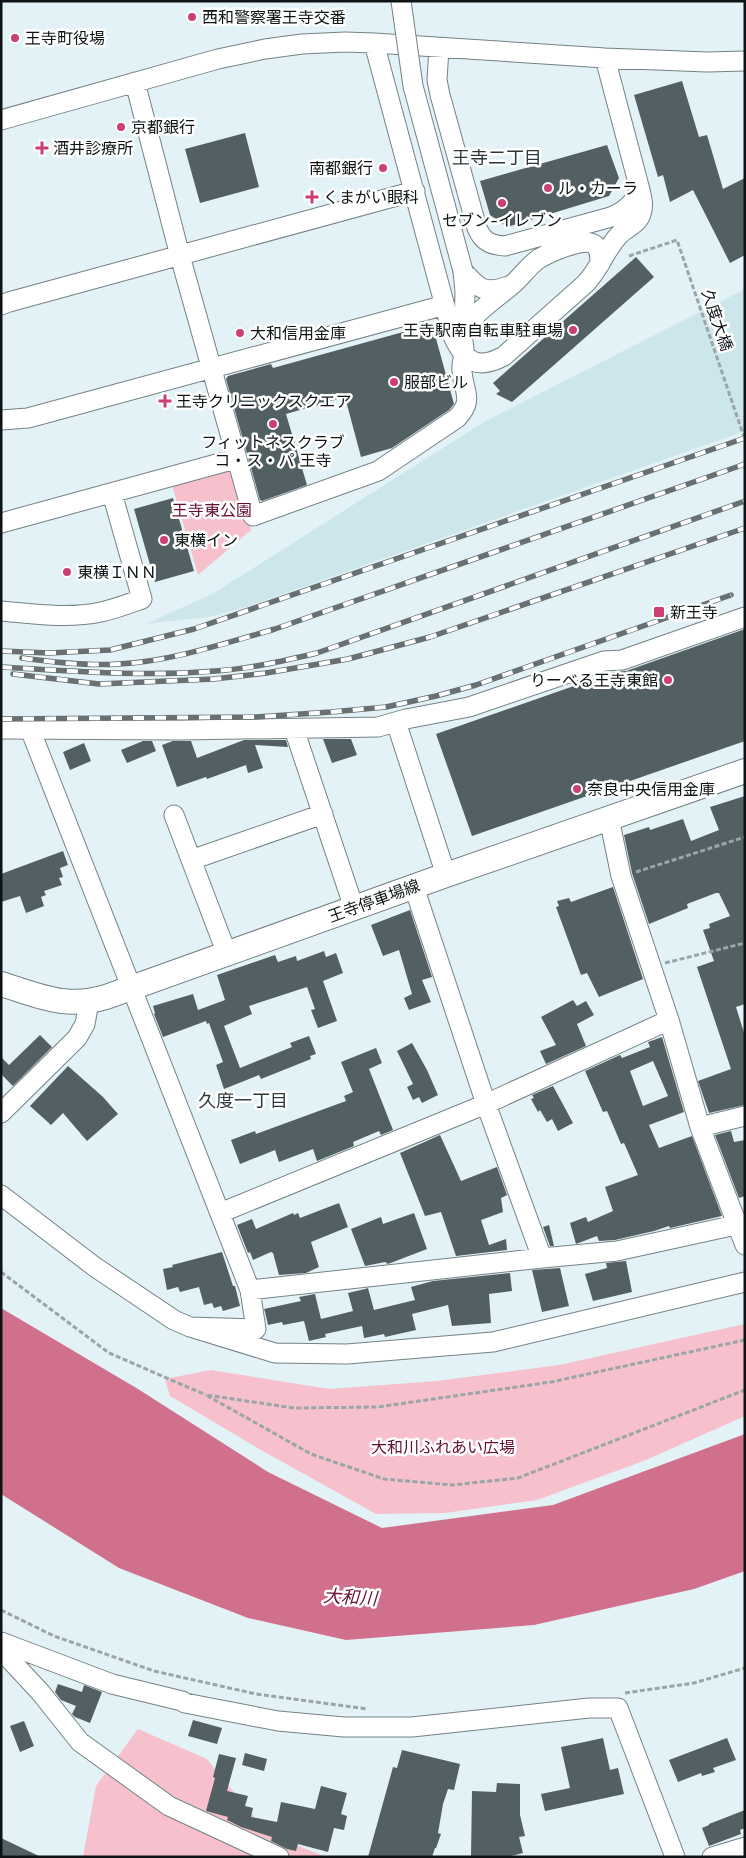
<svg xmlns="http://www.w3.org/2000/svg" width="746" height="1858" font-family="'Work Sans','Noto Sans JP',sans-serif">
<rect width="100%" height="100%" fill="#e3f2f6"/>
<path fill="#cde6eb" d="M745 289V431L246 607 209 617 146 624 214 593 484 422Z"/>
<path fill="#f6c0cd" d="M225 470 235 474 251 530 198 575 172 485Z
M745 1324V1416L646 1460 537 1500 445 1513 376 1514 261 1450 170 1396 165 1379 211 1370 329 1389 437 1381 559 1365Z
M138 1729 207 1759 267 1833 326 1857H83L96 1786Z"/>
<path fill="#d0708c" d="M1 1308 138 1389 268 1472 382 1528 553 1505 745 1434V1571L694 1589 534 1625 346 1640 248 1618 119 1568 1 1494Z"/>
<path fill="#536063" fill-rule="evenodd" d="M682 81 699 137 707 135 723 189 745 178V255L730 263 693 190 670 202 663 175 658 177 634 95Z
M245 133 259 187 200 203 185 149Z
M607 145 619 178 609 196 507 227 490 215 480 181Z
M636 257 654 277 512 402 496 394 500 391 493 383Z
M432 324 454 404 449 410 392 448 361 457 345 397 286 414 307 485 262 501 260 500 226 379 228 376 271 364 273 368Z
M173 498 194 571 155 582 134 509Z
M745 629V741L472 836 436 734 614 672 626 671Z
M323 739H351L357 755 332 763Z
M244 740H286L288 747 255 745 263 768 248 773 246 765 207 779 206 777 177 787 162 745 173 741H191L197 758Z
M143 741H152L156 751 127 763 121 750Z
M84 743 91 761 70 770 63 752Z
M745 796V1004L736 1007 745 1036V1105L709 1113 698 1081 731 1069 697 967 714 961 703 930 710 928 709 924 730 916 719 893H716L687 904 688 908 649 924 632 873 624 835 649 827 650 830 683 819 691 841 719 830 710 807Z
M63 851 68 865 60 868 63 877 59 878 62 885 44 891 46 895 41 897 44 906 26 913 20 896 1 902V874Z
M613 887 643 979 599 997 587 973 581 975 556 907 559 906 557 901 569 898 571 902Z
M410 910 432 977 422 980 431 1002 409 1010 404 998 412 994 399 950 383 956 371 925Z
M324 951 326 957 336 953 343 973 323 981 337 1021 318 1028 311 1010 315 1009 307 987 249 1006 252 1014 224 1026 240 1068 292 1047 290 1043 309 1036 316 1054 310 1056 311 1059 261 1079 259 1075 224 1089 216 1065 223 1062 209 1023 207 1024 206 1021 163 1037 154 1014 155 1013 153 1006 193 994 198 1010 225 1000 217 975 275 955 278 962 296 956 297 961Z
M573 1000 577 1006 586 1001 594 1015 577 1024 586 1046 546 1064 540 1051 556 1045 541 1017Z
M40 1035 52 1047 13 1086 1 1074V1057L9 1065Z
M662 1037 684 1112 649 1125 659 1148 692 1136 722 1216 670 1228 669 1226 654 1231 615 1240 599 1241 597 1236 576 1244 570 1223 586 1217 588 1222 613 1211 605 1187 638 1175 624 1143 621 1144 607 1111 603 1112 585 1071 620 1055 622 1058 650 1047 648 1042ZM653 1061 668 1096 643 1106 630 1071Z
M412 1043 427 1070 438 1095 422 1103 419 1097 413 1100 407 1087 413 1084 397 1051Z
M376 1048 382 1063 369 1069 393 1130 381 1135 379 1131 353 1142 354 1146 317 1161 313 1149 279 1162 275 1150 240 1164 231 1140 255 1131 256 1134 346 1101 344 1096 353 1092 341 1062Z
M68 1066 103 1097 118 1114 87 1141 63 1113 51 1125 30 1106Z
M553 1086 573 1123 558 1131 552 1119 547 1122 540 1110 538 1112 531 1099 534 1098 532 1095Z
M731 1131 734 1142 745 1140V1196L739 1198 715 1135Z
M440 1135 461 1181 497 1167 507 1195 501 1198 503 1212 481 1220 489 1245 506 1239 507 1250 456 1256 441 1212 425 1216 400 1153Z
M339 1203 348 1227 311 1242 319 1267 306 1273 279 1275 273 1253 271 1252 253 1260 250 1252 248 1253 237 1225 252 1219 256 1229 293 1213 294 1215 298 1213 300 1218Z
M414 1213 427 1249 388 1264 385 1262 365 1266 351 1229 381 1217 383 1224Z
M549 1225 554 1246H550L543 1227Z
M222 1252 233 1286H235L240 1306 223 1311 221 1306 214 1308 212 1303 204 1305 199 1287 180 1292 178 1287 167 1290 163 1269 173 1267 172 1265Z
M626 1261 632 1292 593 1301 585 1274 607 1268 606 1263Z
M560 1268 569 1306 542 1312 532 1270Z
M510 1273 512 1291 489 1294 491 1323 452 1326 448 1305 412 1314 416 1330 385 1337 384 1334 364 1338 362 1326 325 1334 326 1337 309 1341 304 1321 283 1325 282 1322 268 1325 265 1312 264 1309 301 1301 299 1297 315 1294 321 1319 353 1311 348 1293 365 1289 368 1288 374 1310 415 1300 411 1287 433 1281Z
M58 1684 82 1692 84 1685 102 1692 90 1723 75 1717 72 1714 76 1706 61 1700 55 1692Z
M193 1720 222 1728 217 1744 188 1736Z
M24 1721 34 1746 20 1752 10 1726Z
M603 1738 610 1770 618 1768 624 1794 545 1811 541 1794 570 1788 561 1747Z
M727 1738 736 1760 713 1768 715 1772 702 1776 701 1773 678 1782 669 1760Z
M402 1750 460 1764 454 1790 448 1789 443 1804 438 1833 441 1834 436 1848H435L432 1857H368L393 1767 397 1768Z
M245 1753 267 1759 264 1771 242 1765Z
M219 1754 236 1758 227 1791 248 1796 245 1806 253 1808 251 1817 277 1822 281 1802 315 1809 321 1786 347 1793 341 1814 347 1816 344 1830 334 1828 328 1852 298 1844 296 1851 287 1849 271 1841 272 1837 241 1827 227 1820 228 1817 206 1811 215 1778 213 1777Z
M497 1783 520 1784V1815L525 1836 519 1837 523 1853 507 1857 471 1856 472 1791 496 1792Z
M745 1810V1828L740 1830 741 1834 709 1846 702 1828 709 1825V1824Z
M1 1838 41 1857H1Z"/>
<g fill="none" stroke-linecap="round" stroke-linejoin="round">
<g stroke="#748285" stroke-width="21">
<path id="minor" d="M374 43 453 336C465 363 478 370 504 356L585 284C599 270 605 250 619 235 626 228 638 224 641 214 644 206 642 198 640 190L605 58
M439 48 437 80 440 95 477 228C483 242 491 245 505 246L611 217C625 211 633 204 640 190
M135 82 180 256 253 516 378 471 457 418C474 400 464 393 462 372 461 365 463 360 464 354 465 346 461 339 463 331 465 326 468 322 472 319 484 306 499 296 513 284 522 276 530 264 540 258 551 252 563 247 575 244 595 239 600 245 600 264
M1 120 218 59 265 49 302 44 345 42 374 43 605 58 707 62 745 61
M463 271C478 288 484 295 508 286
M463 271 465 292 464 328
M1 305 9 302 415 191
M1 420 28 418 445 305
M1 523 235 459
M1 611C34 614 68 619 101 612 115 609 128 604 142 599L112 493
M396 722 446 875
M1 729 181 730 378 727 406 719 469 707 604 661 622 660 745 617
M30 729 250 1290 542 1258 617 1251 745 1223
M294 729 354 908
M174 815 227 954
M609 818 621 876 669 1020 700 1127 745 1245
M191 860 323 814
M414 887 486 1104 542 1258
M1 1113 77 1038 85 1024 89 1002
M700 1127 745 1116
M1 1195 95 1267 174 1320 190 1327 256 1329 250 1290
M220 1213 486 1104 669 1020
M190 1327 275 1353 347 1354 493 1342 745 1282
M1 1642 112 1684 182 1701 185 1703 278 1721 344 1727H412L589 1708H618L675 1857
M1 1650 41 1693 80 1742 169 1806 279 1857
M712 1857 745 1847"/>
</g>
<g stroke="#748285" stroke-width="26">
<path id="major" d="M1 984C40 996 65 1009 106 997L446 875 745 771"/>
</g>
<path stroke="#9aa5a8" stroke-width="3" stroke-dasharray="5 2.5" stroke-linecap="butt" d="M629 256 677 240 744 437
M636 872 745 837
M665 963 745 943
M1 1272 109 1353 206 1395
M745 1340 551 1382 378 1407 294 1408 206 1395 311 1454 384 1479 452 1485 518 1478 745 1390
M1 1610 54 1636 154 1671 256 1694 368 1709
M625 1693 694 1683 745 1668"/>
<use href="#minor" stroke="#fff" stroke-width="19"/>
<use href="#major" stroke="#fff" stroke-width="24"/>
<g stroke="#677073" stroke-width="5.5">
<path id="rail" d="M1 651 49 653 110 650 194 629 745 438
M22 658C51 662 88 666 118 664 169 662 226 643 275 629L745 464
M1 667C72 671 144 677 215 671 249 669 283 661 317 653L745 501
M13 674 99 684 214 679 266 673 348 659 430 637 745 528
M1 719 256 717 331 712 386 707 436 696 476 685 731 595"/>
</g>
<use href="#rail" stroke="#fff" stroke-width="4" stroke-dasharray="11" stroke-linecap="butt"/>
<g stroke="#748285" stroke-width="21" stroke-linecap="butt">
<path id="minor-bridge" d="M401 1 413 86 463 271"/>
</g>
<path stroke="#9aa5a8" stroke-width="3" stroke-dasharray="5 2.5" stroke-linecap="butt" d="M744 437 745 438"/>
<use href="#minor-bridge" stroke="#fff" stroke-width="19"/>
</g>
<g fill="#cb3f73" stroke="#fff" stroke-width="2">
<circle cx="192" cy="17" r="5"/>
<circle cx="15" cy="38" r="5"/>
<circle cx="121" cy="127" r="5"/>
<path d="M39.5 140.5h5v5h5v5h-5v5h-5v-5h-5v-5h5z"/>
<circle cx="383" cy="168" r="5"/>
<circle cx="548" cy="188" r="5"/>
<path d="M309.5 189.5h5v5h5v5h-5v5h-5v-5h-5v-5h5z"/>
<circle cx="502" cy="203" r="5"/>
<circle cx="573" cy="330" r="5"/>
<circle cx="240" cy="333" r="5"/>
<circle cx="394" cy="382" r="5"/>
<path d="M162.5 393.5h5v5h5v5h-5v5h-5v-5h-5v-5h5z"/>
<circle cx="273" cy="424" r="5"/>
<circle cx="164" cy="540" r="5"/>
<circle cx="67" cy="572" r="5"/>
<rect x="653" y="606" width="12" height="12" rx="2.5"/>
<circle cx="668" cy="680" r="5"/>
<circle cx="577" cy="789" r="5"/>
</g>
<g text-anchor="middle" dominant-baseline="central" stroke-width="5" stroke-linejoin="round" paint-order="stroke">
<g font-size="16" fill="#0e1415" stroke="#fff" text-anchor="start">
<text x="202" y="17">西和警察署王寺交番</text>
<text x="25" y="38">王寺町役場</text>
<text x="131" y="127">京都銀行</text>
<text x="53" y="148">酒井診療所</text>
<text x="373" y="168" text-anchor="end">南都銀行</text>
<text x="558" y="188">ル・カーラ</text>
<text x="323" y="197">くまがい眼科</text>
<text x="502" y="220" text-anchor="middle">セブン-イレブン</text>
<text x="563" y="330" text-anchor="end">王寺駅南自転車駐車場</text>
<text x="250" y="333">大和信用金庫</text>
<text x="404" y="382">服部ビル</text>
<text x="176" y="401">王寺クリニックスクエア</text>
<text x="273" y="442" text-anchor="middle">フィットネスクラブ<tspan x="273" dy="18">コ・ス・パ 王寺</tspan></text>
<text x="174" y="540">東横イン</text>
<text x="77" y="572">東横ＩＮＮ</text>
<text x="670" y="612">新王寺</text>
<text x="658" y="680" text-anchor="end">りーべる王寺東館</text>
<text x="587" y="789">奈良中央信用金庫</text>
</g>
<g font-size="16" fill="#0e1415" stroke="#fff">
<text transform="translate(717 320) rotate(71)">久度大橋</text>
<text transform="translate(374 901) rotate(-20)">王寺停車場線</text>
</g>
<g font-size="16" fill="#650d32" stroke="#fff">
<text x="212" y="510">王寺東公園</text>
<text x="443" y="1447">大和川ふれあい広場</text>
</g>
<g font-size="18" fill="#2c393b" stroke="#fff">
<text x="497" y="157">王寺二丁目</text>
<text x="243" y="1100">久度一丁目</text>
</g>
<g font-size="18" font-style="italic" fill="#6b1437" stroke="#fff">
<text transform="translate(350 1597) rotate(3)">大和川</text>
</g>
</g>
<rect width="746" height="1858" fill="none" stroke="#0e1415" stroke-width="5"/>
</svg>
